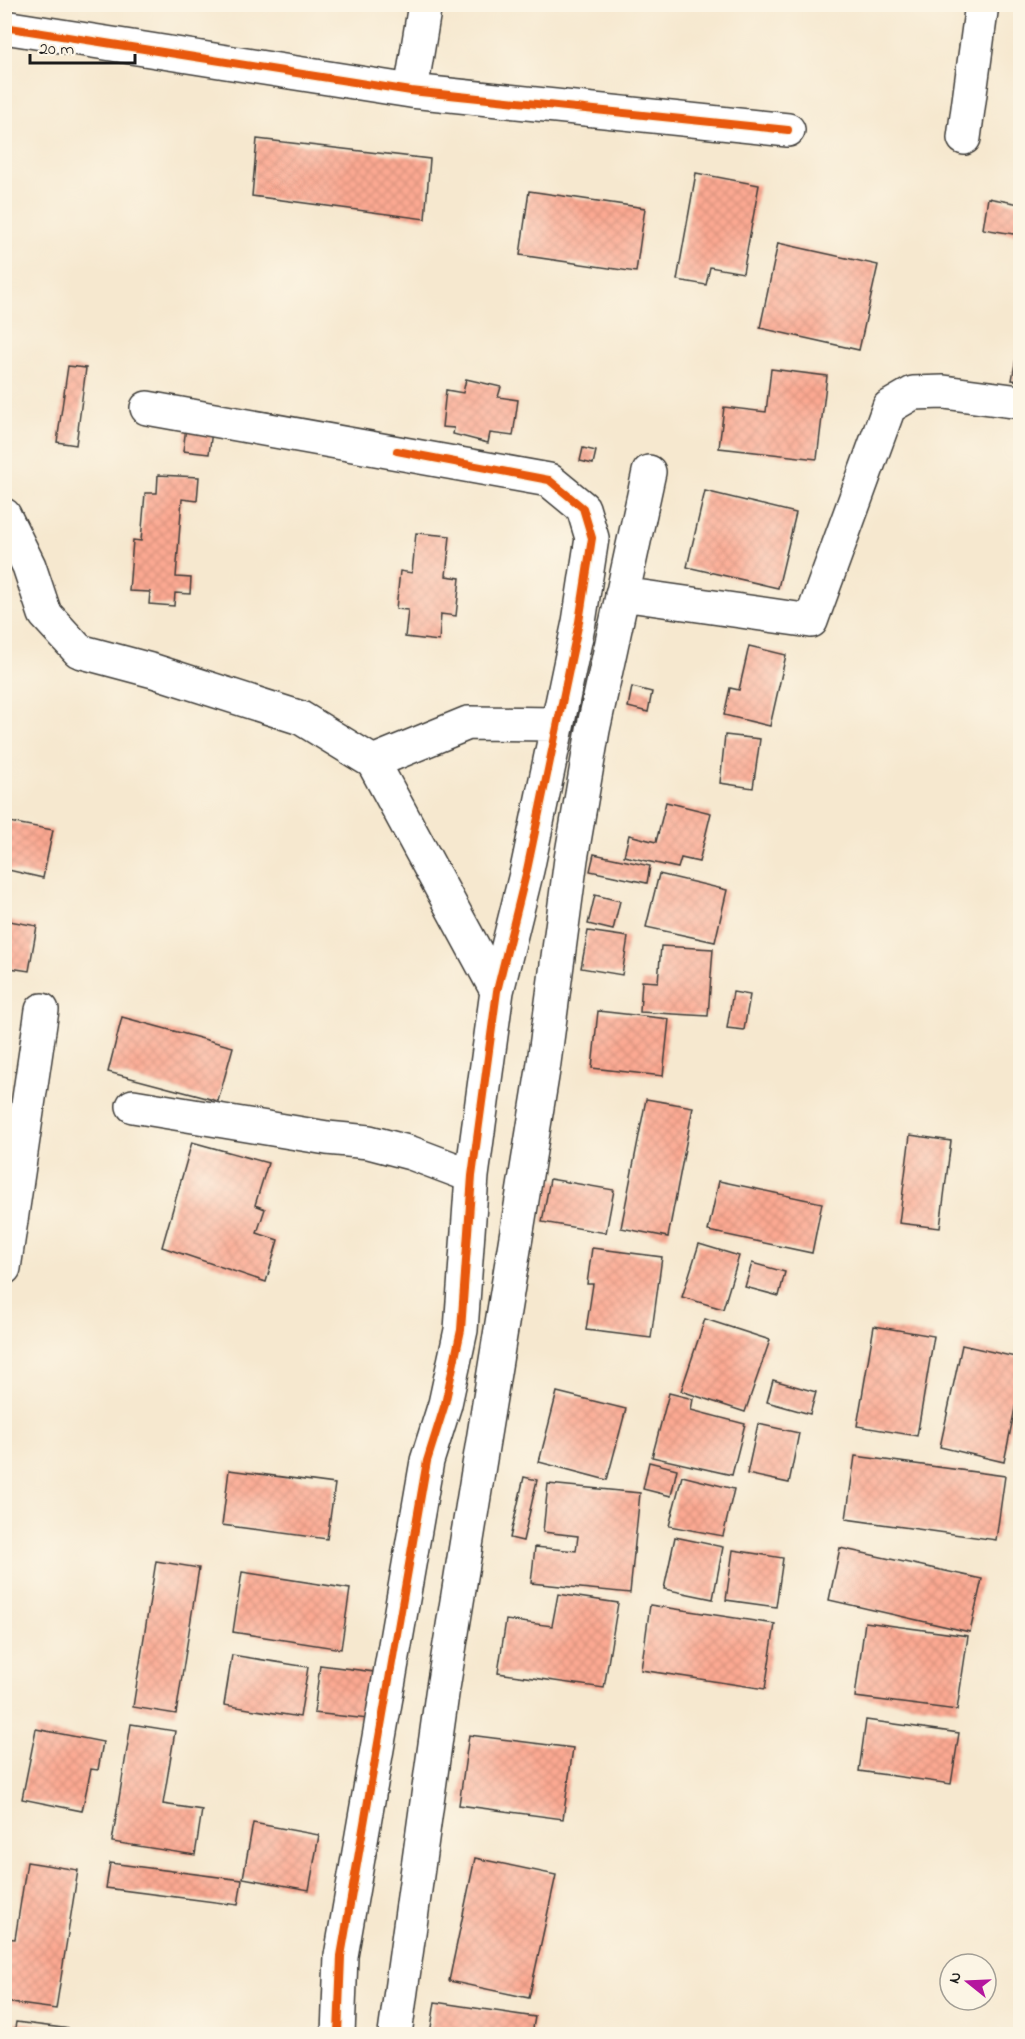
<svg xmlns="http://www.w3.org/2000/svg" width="1025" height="2039" font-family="'Indie Flower',sans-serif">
<defs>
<pattern id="building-cross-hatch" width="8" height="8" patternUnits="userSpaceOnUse" patternTransform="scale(1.5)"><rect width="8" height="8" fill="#fca992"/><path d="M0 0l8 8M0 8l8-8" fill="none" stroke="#d7917d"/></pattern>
</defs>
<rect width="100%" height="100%" fill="#fcf5e5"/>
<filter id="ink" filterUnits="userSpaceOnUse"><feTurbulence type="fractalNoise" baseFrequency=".0167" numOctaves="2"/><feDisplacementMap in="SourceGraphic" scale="12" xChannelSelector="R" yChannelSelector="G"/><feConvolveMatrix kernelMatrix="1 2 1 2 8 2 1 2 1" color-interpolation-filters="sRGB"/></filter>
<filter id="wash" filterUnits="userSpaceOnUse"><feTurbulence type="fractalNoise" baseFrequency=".008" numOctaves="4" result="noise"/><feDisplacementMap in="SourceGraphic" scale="24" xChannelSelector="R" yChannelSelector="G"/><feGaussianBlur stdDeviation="1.35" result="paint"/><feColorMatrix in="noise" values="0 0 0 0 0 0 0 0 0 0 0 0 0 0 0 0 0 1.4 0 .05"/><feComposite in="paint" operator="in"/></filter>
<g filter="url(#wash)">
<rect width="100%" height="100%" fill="#f6e8cf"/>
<g id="blocks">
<path fill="url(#building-cross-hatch)" d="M257 139 430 159 425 219 252 196Z
M696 173 759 185 743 273 710 267 706 285 677 280Z
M529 191 645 208 636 272 520 255Z
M988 198 1020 204V235L983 229Z
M778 243 878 265 859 350 760 328Z
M1019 342H1020V381L1012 380Z
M68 366 86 368 76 445 57 442Z
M771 369 827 376 817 459 719 448 724 407 766 412Z
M466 379 501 387 498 397 518 400 513 436 490 433 488 443 453 434 454 428 442 427 446 390 463 393Z
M186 427 212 431 209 454 183 451Z
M583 448 596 451 593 464 580 461Z
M158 475 199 477 197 501 182 499 176 577 191 578 190 594 175 593 174 606 149 604 150 592 129 591 133 540 141 541 145 493H157Z
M705 491 796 513 778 588 687 567Z
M416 533 450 536 446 576 460 578 456 616 441 614 439 641 405 637 408 610 396 609 400 571 412 573Z
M749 646 786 655 770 726 724 715 730 688 739 690Z
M632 687 652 692 648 712 628 707Z
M725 735 760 739 753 788 720 783Z
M666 802 711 813 699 862 681 858 678 868 624 856 629 835 656 842Z
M4 821 53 830 43 878 4 869Z
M594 854 650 866 647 883 590 871Z
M659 874 727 890 715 942 646 927Z
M595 895 620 901 613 930 588 924Z
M4 920 37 926 29 971 4 967Z
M588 931 628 937 622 975 581 968Z
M661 946 713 949 708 1016 640 1012 642 981 658 982Z
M733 992 750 995 744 1030 727 1028Z
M598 1011 669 1019 663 1076 592 1068Z
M122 1017 233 1047 218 1101 108 1072Z
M646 1099 693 1107 668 1237 621 1228Z
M910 1135 951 1141 940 1228 899 1223Z
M192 1142 268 1163 255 1205 265 1209 257 1233 278 1240 266 1282 162 1247Z
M550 1179 614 1190 606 1233 542 1222Z
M719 1181 822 1203 812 1253 708 1231Z
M699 1244 739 1256 723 1309 682 1297Z
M592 1248 662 1257 651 1338 586 1330 593 1284H587Z
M752 1263 785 1272 779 1296 745 1287Z
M705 1319 770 1340 745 1412 681 1391Z
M874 1326 934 1336 917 1436 857 1426Z
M962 1345 1020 1358V1384L1004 1462 940 1447Z
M773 1380 816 1392 810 1414 767 1402Z
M557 1392 626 1409 607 1480 539 1462Z
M669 1393 693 1399 691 1410 745 1424 732 1475 652 1457Z
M758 1424 799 1433 789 1483 747 1474Z
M855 1456 1005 1476 996 1540 846 1519Z
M649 1462 677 1469 671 1496 643 1489Z
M229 1470 335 1484 327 1539 222 1525Z
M682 1476 734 1489 723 1536 669 1526Z
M524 1477 537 1480 523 1541 510 1538Z
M548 1484 640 1493 630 1593 531 1583 535 1547 576 1551 578 1536 543 1532Z
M675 1537 723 1547 713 1599 664 1589Z
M840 1548 982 1579 970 1632 829 1600Z
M733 1550 783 1558 776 1607 726 1600Z
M156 1561 199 1568 176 1714 133 1707Z
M242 1572 350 1589 341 1649 233 1632Z
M558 1594 618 1603 604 1688 498 1673 506 1620 552 1626Z
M650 1605 775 1624 765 1689 641 1670Z
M865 1622 968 1636 957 1710 855 1697Z
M232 1655 308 1667 300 1717 224 1705Z
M320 1665 374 1672 368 1719 314 1713Z
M866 1720 959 1733 951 1784 859 1771Z
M131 1724 175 1731 163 1804 202 1810 195 1855 112 1842Z
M36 1729 103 1742 98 1770 91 1769 82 1811 22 1799Z
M469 1735 573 1748 563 1819 459 1805Z
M253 1823 319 1835 309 1890 243 1878Z
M475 1858 556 1875 529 1998 449 1981Z
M27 1862 78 1870 56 2009 4 2002 9 1963 4 1962V1938L15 1939Z
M110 1863 242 1880 238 1905 106 1888Z
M435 2002 535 2017 532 2034H430Z
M16 2022 78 2030V2034H14Z"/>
</g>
</g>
<g filter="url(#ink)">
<use href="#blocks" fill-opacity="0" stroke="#3d3b37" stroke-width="1.5"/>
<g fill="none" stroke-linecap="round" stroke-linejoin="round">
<g stroke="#3d3b37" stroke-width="36">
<path id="minor" d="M4 27 411 91 788 130
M411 91 425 4
M964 138 982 4
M147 408 549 480 583 508 592 538 579 622 527 870 497 991 472 1176 461 1330 445 1404 427 1461 341 1956 338 2034
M4 515 29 566 45 614 79 651 154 671 301 718 373 762 497 991
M622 594 811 621 889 407 913 393 944 392 1020 402
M373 762 468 723 556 724
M133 1106 327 1138 369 1142 411 1153 472 1176
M4 1268 42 1010
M395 2034 442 1694 543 1070 571 859 593 730 649 472"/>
</g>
<use href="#minor" stroke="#fff" stroke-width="33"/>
<g stroke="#fcf5e5" stroke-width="11">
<path id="cycleway" d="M4 27 411 91 788 130
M338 2034 341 1956 427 1461 445 1404 461 1330 472 1176 497 991 527 870 579 622 592 538 583 508 549 480 397 451"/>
</g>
<use href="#cycleway" stroke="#e8590c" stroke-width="8"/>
</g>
</g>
<rect width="1025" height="2039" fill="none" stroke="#fcf5e5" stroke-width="24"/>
<g transform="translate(968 1982) rotate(288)"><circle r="28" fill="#fcf5e5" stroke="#a29e95" stroke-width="1.5"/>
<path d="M0-4.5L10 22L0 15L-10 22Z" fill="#b5179e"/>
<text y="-9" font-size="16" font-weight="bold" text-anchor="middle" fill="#1c1c1c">N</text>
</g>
<path d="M30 54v9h105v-9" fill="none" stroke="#1c1c1c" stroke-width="3"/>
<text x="39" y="54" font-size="18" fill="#1c1c1c" stroke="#fcf5e5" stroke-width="4.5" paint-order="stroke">20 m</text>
</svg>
